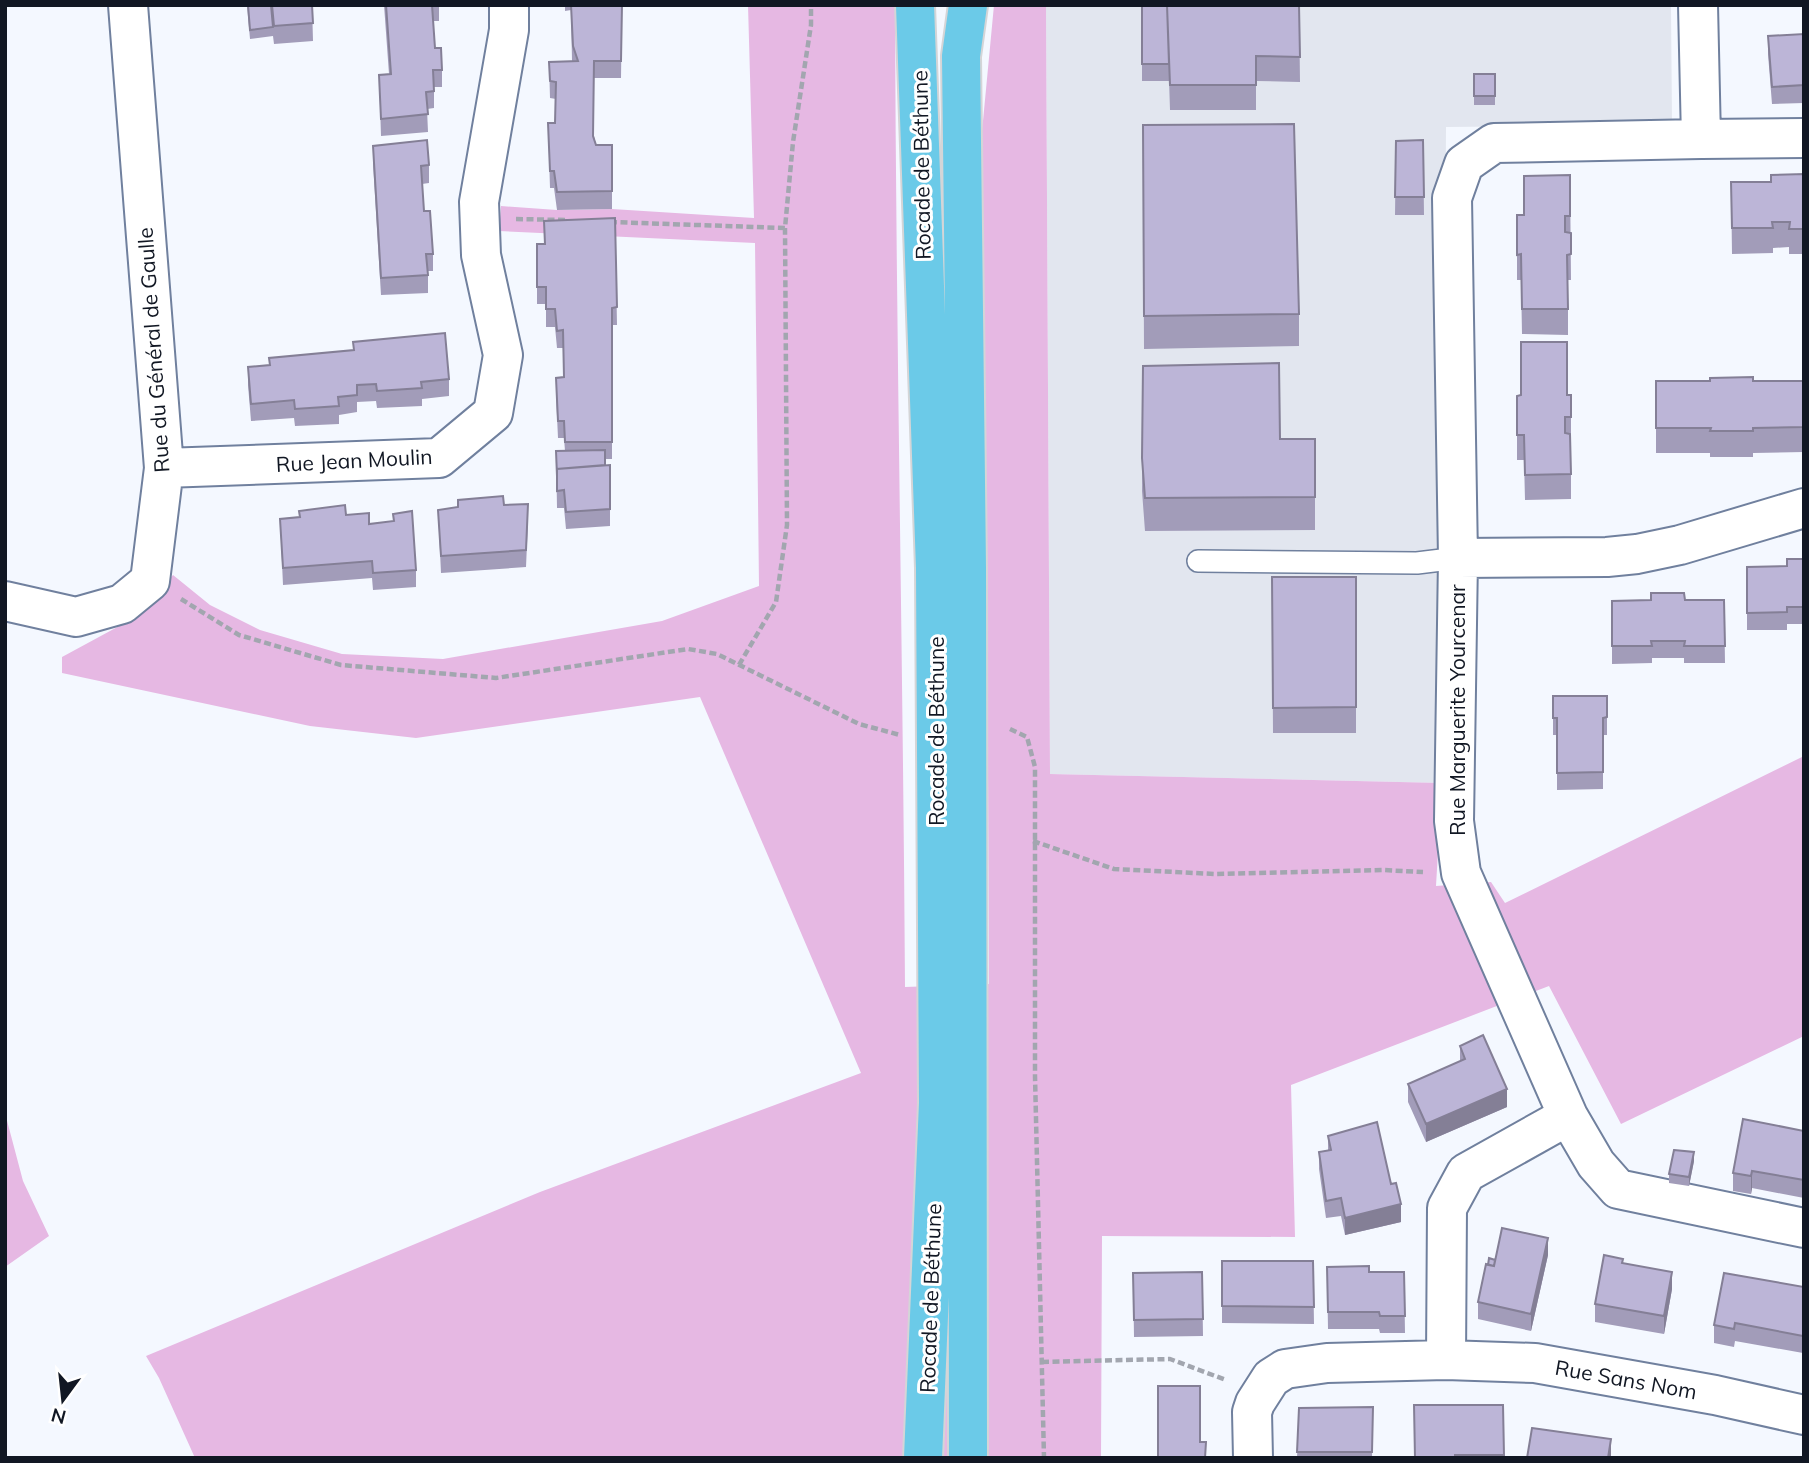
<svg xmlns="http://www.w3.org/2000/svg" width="1809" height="1463" font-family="Mulish,sans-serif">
<rect width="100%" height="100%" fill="#f4f8ff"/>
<path fill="#e2e6ef" d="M1046 5H1671L1672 125 1446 127 1442 783 1050 774Z"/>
<path fill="#e6b8e3" d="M748 5H895C896 333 903 660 905 987L989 984 988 772 970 258 994 5H1046L1050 774 1442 783 1436 886 1491 882 1505 903 1804 756V1036L1621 1124 1549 986 1291 1085 1295 1237 1102 1236 1101 1458H195L159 1378 146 1356 540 1192 861 1073 700 697 416 738 310 726 62 673V657L134 618 173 575 210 605 260 630 342 654 443 659 662 621 759 586 755 243 499 231 501 206 557 210 612 209 754 218Z
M5 1113 23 1181 49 1236 5 1267Z"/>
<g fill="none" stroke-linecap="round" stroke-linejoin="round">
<g stroke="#70809e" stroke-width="24">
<path id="lane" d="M1198 561 1417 563 1458 558"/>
</g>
<g stroke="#70809e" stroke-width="42">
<path id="street" d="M1698 5 1701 139 1494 143 1464 164 1452 198 1458 558 1454 821 1461 873 1568 1116 1596 1164 1618 1189 1804 1228
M1701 139 1804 138
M164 468 439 458 493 413 503 355 481 255 479 202 509 30V5
M1458 558 1607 557 1637 554 1680 545 1804 508
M5 601 76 617 122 604 150 581 164 468 128 5
M1446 1360 1535 1363 1715 1395 1804 1415
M1253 1458 1252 1412 1255 1403 1271 1378 1285 1369 1327 1363 1446 1360 1447 1208 1466 1173 1568 1116"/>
</g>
<g stroke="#d4d5d7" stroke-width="42">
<path id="primary" d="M915 5 935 568 938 1103 923 1458
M968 5 961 56 967 568 968 1458"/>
</g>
<path stroke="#a2a6af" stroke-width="4.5" stroke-dasharray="7 3.5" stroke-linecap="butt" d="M516 219 566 220
M610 222 785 228
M181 599 239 635 341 665 496 678 688 649 717 654 859 724 900 735
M739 665 776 602 787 525 785 228 793 142 811 25V5
M1010 729 1027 737 1035 767V1076L1044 1458
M1033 841 1114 869 1215 874 1383 870 1423 872
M1042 1362 1170 1359 1226 1380"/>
<use href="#lane" stroke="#fff" stroke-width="21"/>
<use href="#street" stroke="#fff" stroke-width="38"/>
<use href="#primary" stroke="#6bcae8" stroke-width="38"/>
</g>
<path fill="#a29cb9" d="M247 5H312L313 41 274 44 273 36 250 39Z
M384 5H439V21H433L435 48 442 70V87H434V108L427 109 428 132 381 136 379 75 389 74Z
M565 5H622L621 78H594V136L596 145H612V209L557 210 554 188H550L548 123H555L556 99 550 98 549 62 572 61 571 10 565 11Z
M1142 5H1299L1300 82 1256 81V110H1170L1169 79V81H1142Z
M1804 34V103L1772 104 1768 54V36Z
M1474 74H1495V105H1474Z
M1143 125 1299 314V346L1144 349Z
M1423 140 1424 215H1395L1396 141Z
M373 146 429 165V183L422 184 424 211 433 254V271H428V293L381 295 373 163Z
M1804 174V254H1789V247L1773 248V253L1732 254 1731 182H1771Z
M1570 175 1571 280H1568V335L1522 334 1521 280H1517V215H1524Z
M615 218 617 325H612V459H605V465H610V526L566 529 564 508H557L556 451H565L564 438H558L556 395 563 377V348H557L555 327H546V304H537V244H544V221Z
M353 342 449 379V396L422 399V406L377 408 376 401 357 402V412L339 415V424L295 426 294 418 251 421 248 385V367L269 365V358L353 350Z
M1143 366 1280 439H1315V530L1145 531 1142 491Z
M1656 381H1804V452L1753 453V457H1710V453H1656Z
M1521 395H1571V499L1525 500 1524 460H1517V396Z
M438 510 528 521 526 567 441 573Z
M299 511 346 515 369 524 416 570V587L373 590 372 578 283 585 280 519 299 517Z
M1804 559V624H1787V630H1747V567L1787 566Z
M1272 577H1356V733H1273Z
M1685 600H1724L1725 663H1684V658H1652V663L1612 664V601Z
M1553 696H1607V735H1603V789L1557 790V735H1553Z
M1460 1046 1507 1107 1426 1142 1408 1102V1084L1460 1061Z
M1804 1131V1198L1752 1188 1751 1194 1733 1191V1173Z
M1328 1136 1391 1184 1401 1222 1345 1235 1341 1216 1326 1218 1319 1169V1152L1328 1150Z
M1694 1161 1689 1186 1669 1183V1174Z
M1548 1255 1531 1331 1478 1319V1302L1488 1265 1495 1260Z
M1222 1261H1313L1314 1324 1222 1323Z
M1623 1263 1672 1289 1664 1334 1595 1322V1304Z
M1327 1267 1369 1272H1404L1405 1333H1380L1379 1329H1328Z
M1202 1272 1203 1336 1134 1337 1133 1273Z
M1804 1287 1803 1353 1735 1341 1734 1347 1714 1343V1325Z
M1503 1405 1504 1458H1414Z
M1373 1407 1372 1458H1297L1299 1408Z"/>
<path fill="#847f96" d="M1507 1089V1107L1426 1142V1124Z
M1694 1152V1161L1689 1186V1177Z
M1752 1171V1188L1751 1194V1176Z
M1401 1204V1222L1345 1235V1218Z
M1548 1238V1255L1531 1331V1314Z
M1672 1272V1289L1664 1334V1316Z
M1611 1439V1458H1608Z"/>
<path fill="#bcb5d7" stroke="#847f96" stroke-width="2" d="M248 5H271L273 27 250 30Z
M272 5H312L313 23 274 26Z
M386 5H432L435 48H441L442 70H433L434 91 426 92 428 114 381 119 379 75 391 74Z
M571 5H622L621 61H594L593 136 596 145H612V191L557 192 554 171H550L548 123H555L556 82 550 81 549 62 578 61 573 46Z
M1142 5H1167L1169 64H1142Z
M1167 5H1299L1300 57 1256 56V85H1170Z
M1804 34V85L1772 87 1768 36Z
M1474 74H1495V96H1474Z
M1294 124 1299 314 1144 316 1143 125Z
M427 140 429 165 421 166 424 211H430L433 254H426L428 275 381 278 373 146Z
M1423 140 1424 197H1395L1396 141Z
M1804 174V229H1789L1790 222H1772L1773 228H1732L1731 182H1771V175Z
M1570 175V216H1565V232L1571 233V254L1567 255 1568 309H1522L1521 254 1517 255V215H1524V176Z
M615 218 617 307 612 308V442H565L564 421H558L556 378 564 377 563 330 557 331 555 309H546V287H537V244H545L544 221Z
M445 333 449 379 421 382 422 388 377 391 376 384 357 385V395L338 397 339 406 295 409 294 400 251 404 248 367 270 365 269 358 354 350 353 342Z
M1521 342H1567V395H1571V417H1565V433L1570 434 1571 474 1525 475 1524 435H1517V396L1521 395Z
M1279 363 1280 439H1315V497L1145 498 1142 458 1143 366Z
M1753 377V381H1804V427L1753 428V431H1710L1711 428H1656V381H1710V378Z
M605 450V465L557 469V476L556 451Z
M610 465V509L566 512 564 490 557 491V469Z
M503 496 504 505 528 504 526 550 441 556 438 510 458 507V500Z
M345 505 346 515 369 513V524L394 521 393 514 412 511 416 570 373 573 372 561 283 568 280 519 300 517 299 511Z
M1787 559H1804V607H1787V612L1747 613V567L1787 566Z
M1272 577H1356V707L1273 708Z
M1651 593H1684L1685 600H1724L1725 646H1684L1685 641H1651L1652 646H1612V601L1651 600Z
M1553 696H1607V717L1603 718V772L1557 773V718H1553Z
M1483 1035 1507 1089 1426 1124 1408 1084 1465 1059 1460 1046Z
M1743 1119 1804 1131V1180L1752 1171 1751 1176 1733 1173Z
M1377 1122 1391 1184 1396 1183 1401 1204 1345 1218 1341 1198 1326 1201 1319 1152 1331 1150 1328 1136Z
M1674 1150 1694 1152 1689 1177 1669 1174Z
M1502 1228 1548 1238 1531 1314 1478 1302 1486 1264 1494 1266Z
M1604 1255 1623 1259 1622 1263 1672 1272 1664 1316 1595 1304Z
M1489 1258 1495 1260 1494 1266 1488 1265Z
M1222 1261H1313L1314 1307 1222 1306Z
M1369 1266V1272H1404L1405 1316H1380L1379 1312H1328L1327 1267Z
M1202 1272 1203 1319 1134 1320 1133 1273Z
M1724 1273 1804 1287 1803 1336 1735 1323 1734 1329 1714 1325Z
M1158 1386H1200V1442H1206L1205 1458H1158Z
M1414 1405H1503L1504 1455H1455V1458H1415Z
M1373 1407 1372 1452H1297L1299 1408Z
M1532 1428 1611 1439 1608 1458H1527Z"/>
<g text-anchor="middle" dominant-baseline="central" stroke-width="6" stroke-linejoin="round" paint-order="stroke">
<g font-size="21" fill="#111723" stroke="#fff">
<text transform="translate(921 165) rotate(-91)">Rocade de Béthune</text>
<text transform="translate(153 350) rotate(-94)">Rue du Général de Gaulle</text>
<text transform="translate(354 460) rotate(-3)">Rue Jean Moulin</text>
<text transform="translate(1457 710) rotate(-90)">Rue Marguerite Yourcenar</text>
<text transform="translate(936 731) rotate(-90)">Rocade de Béthune</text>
<text transform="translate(930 1298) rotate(-88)">Rocade de Béthune</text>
<text transform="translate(1626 1379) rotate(10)">Rue Sans Nom</text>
</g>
</g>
<rect width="1809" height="1463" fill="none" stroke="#111723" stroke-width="14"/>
<g transform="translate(63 1400) rotate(195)" stroke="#ffffff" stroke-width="5" paint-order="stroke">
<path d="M0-5L12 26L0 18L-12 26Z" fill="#111723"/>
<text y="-10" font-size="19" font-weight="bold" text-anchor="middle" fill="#111723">N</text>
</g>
</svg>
